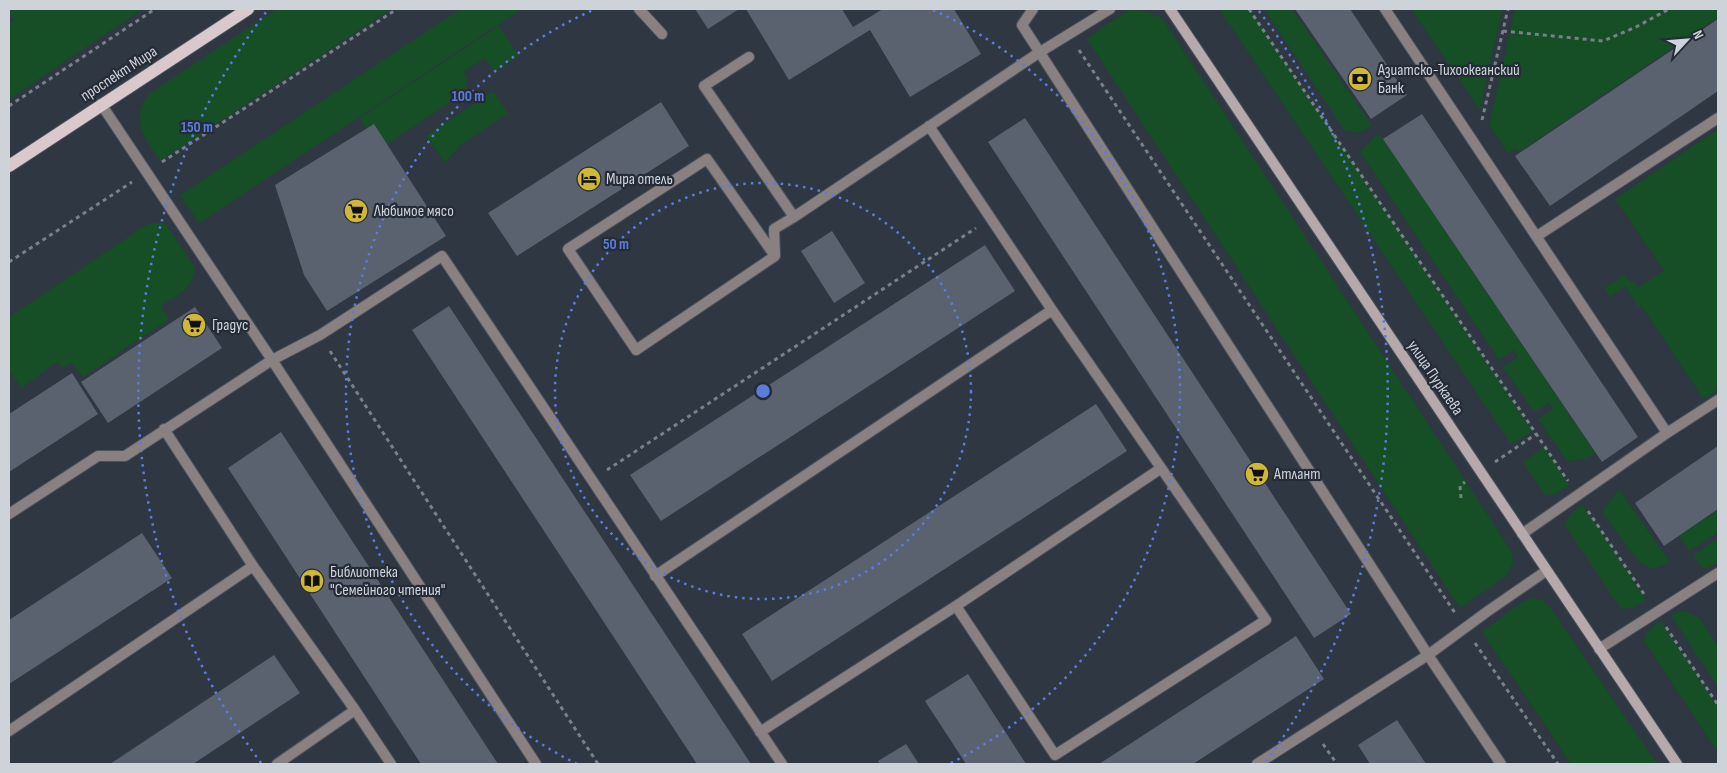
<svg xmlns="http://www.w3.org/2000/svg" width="1727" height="773" font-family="'Sofia Sans Condensed',sans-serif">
<rect width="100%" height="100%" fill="#2f3742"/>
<path fill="#164e26" d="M9 9H143L9 99V24L14 20 9 12Z
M277 9H391L160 161C145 138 129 121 149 94Z
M461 9H522L199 223 180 195Z
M1131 9 1148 12 1162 18 1512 552 1513 562 1507 575 1460 608 1087 39 1107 24Z
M1219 9H1250L1532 431 1513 444 1509 441Z
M1264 9H1292L1372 126 1358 133 1345 131Z
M1411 9H1502L1480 110Z
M1515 9H1718V17L1519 152 1516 148 1508 153 1489 125Z
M499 26 519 56 495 72 485 58 463 72 467 79 465 92 380 149 359 118Z
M493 91 508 113 460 145 445 163 426 136Z
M1718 129V389L1707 397H1702L1641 305 1638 307 1625 286 1610 297 1604 288 1625 274 1630 282 1633 281 1638 287 1664 271 1615 199Z
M1378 134 1383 139 1595 453 1586 458 1567 461 1538 419 1553 409 1549 403 1534 412 1503 367 1518 357 1514 350 1499 360 1360 152Z
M149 223H165L195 267C193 291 178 294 161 306L169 319 83 377 72 363 62 368 57 362 21 388 9 370V317Z
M1544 447 1569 485C1561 490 1555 496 1545 495L1523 462Z
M1619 489 1669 561 1667 563 1653 569 1639 562 1602 512Z
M1582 504 1646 600 1632 608 1621 609 1565 525 1570 514Z
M1718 510V532L1690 551 1679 536Z
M1718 538V562L1708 568H1702L1695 559V554Z
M1533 598 1542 600 1551 608 1657 764H1571L1482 632 1522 602Z
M1680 611 1689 612 1699 618 1718 646V687L1671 615Z
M1661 621 1718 707V753L1644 641 1647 632Z"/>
<path fill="#5a6270" d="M695 9H739L708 29Z
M746 9H842L853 27 883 9H954L981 54 910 97 870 30 789 80Z
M1295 9H1350L1407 95 1371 119Z
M1718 19V91L1550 206 1515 156Z
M661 102 689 146 517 256 488 213Z
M1422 114 1638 437 1602 462 1383 139Z
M1025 118 1351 614 1314 638 988 142Z
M374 124 446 236 327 311 304 275 275 185Z
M832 231 865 283 834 303 801 251Z
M985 245 1015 291 661 521 630 475Z
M449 306 751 764H697L412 330Z
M195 307 222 348 108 423 81 382Z
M72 373 98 414 9 472V414Z
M1096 404 1127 451 772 681 742 634Z
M281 432 498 764H421L228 468Z
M1718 446V509L1664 546 1635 503Z
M142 533 172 578 9 684V620Z
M1296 636 1324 679 1193 764H1099Z
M274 655 300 693 193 764H110Z
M968 674 1026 764H966L925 701Z
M1397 720 1426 764H1370L1358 745Z
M906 744 919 764H880L878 761Z"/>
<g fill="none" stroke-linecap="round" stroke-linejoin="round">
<g stroke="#4c535d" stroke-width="12">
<path id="service" d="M639 9 662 34
M1033 9 1022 25 1428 655 1501 764
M1385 9 1667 433 1522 534
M749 57 704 86 794 217 1040 52 1110 9
M101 104 272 360 536 764
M929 126 1052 310 1266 620 1055 755 956 606
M707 159 775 256 636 350 568 249Z
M1537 236 1718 118
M775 255 774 229 794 217
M164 429 253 566 355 710 391 764
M1667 433 1718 400
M9 514 98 456H125L272 360 320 335 442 256 782 764
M655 576 1052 310
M1599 649 1718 573
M9 731 253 566
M760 732 956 606 1160 469
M277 764 355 710
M1257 764 1428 655 1488 611 1546 571"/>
</g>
<g stroke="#4c535d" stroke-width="12">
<path id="secondary" d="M1170 9 1677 764"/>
</g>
<g stroke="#4c535d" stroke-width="14">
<path id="primary" d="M9 166 248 9"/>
</g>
<path stroke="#7a8089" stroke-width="3" stroke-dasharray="4 4" stroke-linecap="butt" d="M1249 9 1568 481
M1503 31 1603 41 1636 27 1669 9
M1079 50 1455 613
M9 106 155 9
M1482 120 1508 9
M162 162 397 9
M9 262 132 182
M330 351 598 764
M1495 462 1536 434
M607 470 976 228
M1461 498 1460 486 1465 482
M1588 511 1646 597
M1666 627 1718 705
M1475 643 1558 764
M1323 744 1337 764"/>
<use href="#service" stroke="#888081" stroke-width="10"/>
<use href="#secondary" stroke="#b6a9ac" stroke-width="10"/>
<use href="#primary" stroke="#dac9cc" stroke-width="12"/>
</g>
<g fill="none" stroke="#5b7dd9" stroke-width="2.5" stroke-dasharray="2.5 5">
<circle cx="763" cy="391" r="208"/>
<path d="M577 764A417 417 0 0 1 593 10M933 10A417 417 0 0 1 949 764"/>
<path d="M261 763A625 625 0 0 1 267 11M1259 11A625 625 0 0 1 1265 763"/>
</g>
<defs>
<g id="bank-disc" transform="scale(1.25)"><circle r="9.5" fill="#d0b736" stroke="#252c38"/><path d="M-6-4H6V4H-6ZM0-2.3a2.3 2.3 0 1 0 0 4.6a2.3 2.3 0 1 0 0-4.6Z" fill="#111"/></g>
<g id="hotel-disc" transform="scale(1.25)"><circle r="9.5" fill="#d0b736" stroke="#252c38"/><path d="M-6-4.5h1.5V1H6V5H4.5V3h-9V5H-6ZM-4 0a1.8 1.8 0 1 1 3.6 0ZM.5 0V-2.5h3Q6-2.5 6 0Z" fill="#111"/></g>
<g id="supermarket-disc" transform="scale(1.25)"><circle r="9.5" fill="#d0b736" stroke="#252c38"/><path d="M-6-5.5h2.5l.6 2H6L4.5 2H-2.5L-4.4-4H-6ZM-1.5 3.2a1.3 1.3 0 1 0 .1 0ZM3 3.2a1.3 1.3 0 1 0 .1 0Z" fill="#111"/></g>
<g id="library-disc" transform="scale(1.25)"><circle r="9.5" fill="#d0b736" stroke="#252c38"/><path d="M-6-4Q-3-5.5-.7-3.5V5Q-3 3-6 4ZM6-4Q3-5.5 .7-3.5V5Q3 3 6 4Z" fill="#111"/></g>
</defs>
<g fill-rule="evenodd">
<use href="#bank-disc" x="1360" y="79"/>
<use href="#hotel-disc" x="589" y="179"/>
<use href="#supermarket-disc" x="356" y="211"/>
<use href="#supermarket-disc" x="194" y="325"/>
<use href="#supermarket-disc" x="1257" y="474"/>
<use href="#library-disc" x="312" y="581"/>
</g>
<g text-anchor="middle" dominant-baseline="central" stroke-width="4.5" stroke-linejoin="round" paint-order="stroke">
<g font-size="16" fill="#ced3da" stroke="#252c38" text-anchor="start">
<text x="1378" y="70">Азиатско-Тихоокеанский<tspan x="1378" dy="18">Банк</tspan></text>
<text x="606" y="179">Мира отель</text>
<text x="374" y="211">Любимое мясо</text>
<text x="212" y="325">Градус</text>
<text x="1274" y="474">Атлант</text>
<text x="330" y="572">Библиотека<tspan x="330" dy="18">"Семейного чтения"</tspan></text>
</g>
<g font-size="16" fill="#ced3da" stroke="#252c38">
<text transform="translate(119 74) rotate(-33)">проспект Мира</text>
<text transform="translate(1435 378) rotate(56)">улица Пуркаева</text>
</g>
</g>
<circle cx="763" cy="391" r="8" fill="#5b7dd9" stroke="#252c38" stroke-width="2.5"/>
<g font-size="15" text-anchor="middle" font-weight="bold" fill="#5b7dd9" stroke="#252c38" stroke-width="4.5" stroke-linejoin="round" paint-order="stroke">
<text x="468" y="101">100 m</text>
<text x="197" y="132">150 m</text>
<text x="616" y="249">50 m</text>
</g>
<rect width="1727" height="773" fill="none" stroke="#ced3da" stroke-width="20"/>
<g transform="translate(1687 40) rotate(64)" stroke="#252c38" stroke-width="4" paint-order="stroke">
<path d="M0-4L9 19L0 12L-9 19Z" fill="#ced3da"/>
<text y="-8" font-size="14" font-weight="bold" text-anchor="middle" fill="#ced3da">N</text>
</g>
</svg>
